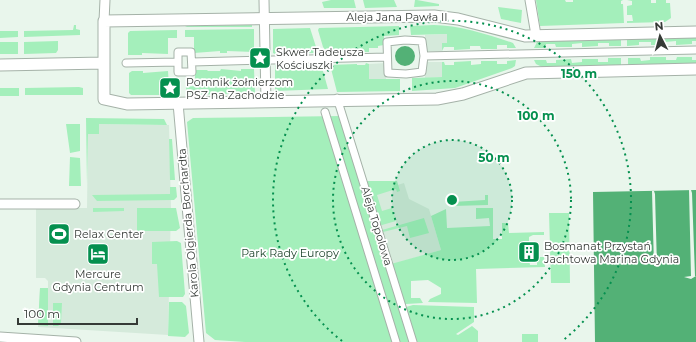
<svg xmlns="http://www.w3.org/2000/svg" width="696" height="342" font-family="Montserrat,sans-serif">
<rect width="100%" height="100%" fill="#e9f6ec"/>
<path fill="#d5eadb" d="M447 34V43L442 44V51H425V35Z
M424 62H442V77L425 78Z
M386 63V79H369V64Z
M99 124 169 125 171 208 168 335 38 327 40 288H48V281L45 278H36V208H87L88 134Z
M404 183 409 199 429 209 441 250 393 264 371 193Z"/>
<path fill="#a4efbb" d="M331 0H354L356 8H324L322 2Z
M363 0H394L397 7 365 8Z
M415 0H417L439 4V6L414 7Z
M536 0H565L566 2H573V0H623L621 1V4H623L624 23 540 26Z
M627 0H651V3H656V0H666V3H670L671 18 665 22 627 23V21H633L632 15H627V6L632 5V1Z
M498 7 522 10 521 23 501 19Z
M74 25H76V29L80 30V35L24 37V31L73 30Z
M252 25V27H187L185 26Z
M434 25C458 25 490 35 513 43L516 48H507V45H497V49H481L480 46H470V49L454 50V47H444L442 51V43H447V34L411 35 410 26Z
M399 26V35L384 36V45L378 46V48H369V52H327L323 47 318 30 319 28Z
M310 28 317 50 316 53H307V52H299V54L283 52V54H275L273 53V29Z
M254 29V52L227 51V53H220V51L194 53V37H185V30Z
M177 30V38H168V54L142 53V55H128V33L130 31Z
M0 31H18V37L0 38Z
M696 36V41H692V44L676 45V41L665 42V45H651V42H639V45L627 46V38Z
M621 38V46H609V43H598V46L582 47V43L572 44V47H556L555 44H546V48H534L537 42 541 41Z
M58 41V50L56 53 24 54V42Z
M0 42H18V54H0Z
M650 57H666V60H676L677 57H692V60H696V64L628 65V58H640L641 61 650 60Z
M608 58H621V65L542 67 536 64 534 60H546L547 63H556V60L571 59 572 63 582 62V59H598V62H608Z
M516 60 515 66 512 68 455 88 412 91V78L442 77V62H444L445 65H454V62L471 61V65L481 64V61H497V64H507V61Z
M366 63 369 64V79H400V91L337 92 330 65 357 64V65H365Z
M321 64 328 89 275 91V65L290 67V65H299V67H307V65Z
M221 69 241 71V69H254L255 93 186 95V87L195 86V70H207L208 71H220Z
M132 71H143V73L168 71 169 87H179L178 95H131L129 93V73Z
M79 87 83 88V95H25V88Z
M0 88H19V96H0Z
M340 116 411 342H245L215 340 206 333 187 122 193 118Z
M86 118 164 119 167 125 99 124V134H88L87 184Z
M66 124H80V151L70 153Z
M169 139H172L175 180H170Z
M70 157 80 158 81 186H69Z
M367 181H397L400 191 397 192 396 189 377 195 382 211 392 208 396 221 382 225 378 224 369 196 371 193Z
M170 187H176L177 197 174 200 97 201 92 195 170 194Z
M485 195H488V205L452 206 453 202 485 200Z
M93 208H124V211L93 212Z
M137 208H176L180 228 176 231H137Z
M476 208H493V239H502V223H508L509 233 544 232V235H533L529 237V250L525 251V259H529L530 265H537V257H544L545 267 476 269 477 303 428 302 430 299 441 294V288L428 280 411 281V298H420L423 303 406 304V307L413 305 474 307V322L456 334 458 335 472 326 478 331V342H415L391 264 441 250 431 216 446 209 447 228 490 226 489 218 476 219Z
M549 213H569L570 283H551Z
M424 218 429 233 410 238 407 226 383 232 390 256H388L381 232 382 230Z
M177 241 181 243 185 294 183 297H159L157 264H152V242Z
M40 288H48V326L38 325Z
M169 302H182L186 306 189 333 185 337 168 336Z
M53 303H62L61 323 58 326H53Z
M522 334H538V342H522Z"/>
<path fill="#53b176" d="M395 56a10 10 0 1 1 20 0a10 10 0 1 1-20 0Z
M696 190V342H595L593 192Z"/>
<path fill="#e9f6ec" d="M689 190H691L692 193 695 276H696L691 279 684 277 691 276Z
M652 191H654L655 194 657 266H654Z"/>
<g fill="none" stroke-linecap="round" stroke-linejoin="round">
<g stroke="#a5b2a8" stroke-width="9">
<path id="pedestrian" d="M405 40 422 41 424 56 422 72 406 74 388 73 387 42Z
M178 52H191L192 72H178Z
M424 56 696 50
M192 62 386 57
M126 63 178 62
M337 98 413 342
M325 112 396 342"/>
</g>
<g stroke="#a5b2a8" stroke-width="11">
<path id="minor" d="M264 0 266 102
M530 0 536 35
M104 21 105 0
M178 103 199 342
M0 204H75
M0 337 76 342"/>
</g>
<g stroke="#a5b2a8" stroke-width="13">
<path id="tertiary" d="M696 32 525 36 458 19 434 16 104 21V99L127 104 437 99 463 94 526 73 696 69
M0 65 104 63"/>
</g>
<use href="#pedestrian" stroke="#fff" stroke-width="7"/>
<use href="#minor" stroke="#fff" stroke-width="9"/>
<use href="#tertiary" stroke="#fff" stroke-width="11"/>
</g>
<circle cx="452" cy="200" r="60" fill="#05904f" fill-opacity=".12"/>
<g fill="none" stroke="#05904f" stroke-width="2" stroke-dasharray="2 4">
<circle cx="452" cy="200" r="60"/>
<circle cx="452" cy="200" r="119"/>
<path d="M342 341A179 179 0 1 1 562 341"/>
</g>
<defs>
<g id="sight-square" transform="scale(1.15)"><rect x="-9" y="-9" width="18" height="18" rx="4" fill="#05904f" stroke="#fff"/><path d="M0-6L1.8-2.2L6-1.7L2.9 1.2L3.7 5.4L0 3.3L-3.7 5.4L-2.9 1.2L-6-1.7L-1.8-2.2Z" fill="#fff"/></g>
<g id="stadium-square" transform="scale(1.15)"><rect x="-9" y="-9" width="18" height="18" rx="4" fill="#05904f" stroke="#fff"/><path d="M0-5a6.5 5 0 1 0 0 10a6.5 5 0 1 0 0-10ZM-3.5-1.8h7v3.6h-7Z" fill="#fff"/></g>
<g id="building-square" transform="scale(1.15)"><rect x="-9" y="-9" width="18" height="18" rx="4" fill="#05904f" stroke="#fff"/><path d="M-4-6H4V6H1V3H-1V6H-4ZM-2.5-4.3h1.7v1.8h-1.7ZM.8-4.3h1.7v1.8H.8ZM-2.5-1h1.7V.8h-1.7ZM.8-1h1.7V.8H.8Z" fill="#fff"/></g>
<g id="hotel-square" transform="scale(1.15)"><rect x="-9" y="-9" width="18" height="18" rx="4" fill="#05904f" stroke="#fff"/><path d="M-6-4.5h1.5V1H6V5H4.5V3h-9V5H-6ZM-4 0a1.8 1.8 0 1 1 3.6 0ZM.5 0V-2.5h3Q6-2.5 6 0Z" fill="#fff"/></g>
</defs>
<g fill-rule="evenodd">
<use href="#sight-square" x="260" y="58"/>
<use href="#sight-square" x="170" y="88"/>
<use href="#stadium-square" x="59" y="234"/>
<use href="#building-square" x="529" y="252"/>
<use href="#hotel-square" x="98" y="254"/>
</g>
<g text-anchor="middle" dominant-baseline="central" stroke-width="3.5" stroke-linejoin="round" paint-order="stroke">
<g font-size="11" fill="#353a36" stroke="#fff">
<text x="397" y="17">Aleja Jana Pawła II</text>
<text transform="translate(188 223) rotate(-95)">Karola Olgierda Borchardta</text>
<text transform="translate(377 226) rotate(73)">Aleja Topolowa</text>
</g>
<g font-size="11" fill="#353a36" stroke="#fff" text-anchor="start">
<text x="276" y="52">Skwer Tadeusza<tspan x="276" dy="13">Kościuszki</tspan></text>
<text x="186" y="82">Pomnik żołnierzom<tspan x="186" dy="13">PSZ na Zachodzie</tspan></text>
<text x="74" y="234">Relax Center</text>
<text x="544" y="246">Bosmanat Przystań<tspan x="544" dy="13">Jachtowa Marina Gdynia</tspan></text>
<text x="98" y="274" text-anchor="middle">Mercure<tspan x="98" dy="13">Gdynia Centrum</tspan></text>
</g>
<g font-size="11" fill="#173f26" stroke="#fff">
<text x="290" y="253">Park Rady Europy</text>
</g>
</g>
<circle cx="452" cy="200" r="6" fill="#05904f" stroke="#fff" stroke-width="2"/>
<g font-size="12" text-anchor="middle" font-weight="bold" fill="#05904f" stroke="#fff" stroke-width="3.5" stroke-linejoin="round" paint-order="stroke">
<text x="579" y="78">150 m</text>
<text x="536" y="120">100 m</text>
<text x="494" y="162">50 m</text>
</g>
<g transform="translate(660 36) rotate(354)" stroke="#ffffff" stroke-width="3" paint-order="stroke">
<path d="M0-3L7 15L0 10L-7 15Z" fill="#353a36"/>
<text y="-6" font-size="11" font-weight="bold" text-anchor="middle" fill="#353a36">N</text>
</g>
<path d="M18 318v6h119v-6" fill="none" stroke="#353a36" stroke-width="2"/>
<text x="24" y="318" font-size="12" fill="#353a36" stroke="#ffffff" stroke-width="3" paint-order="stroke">100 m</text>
</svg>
